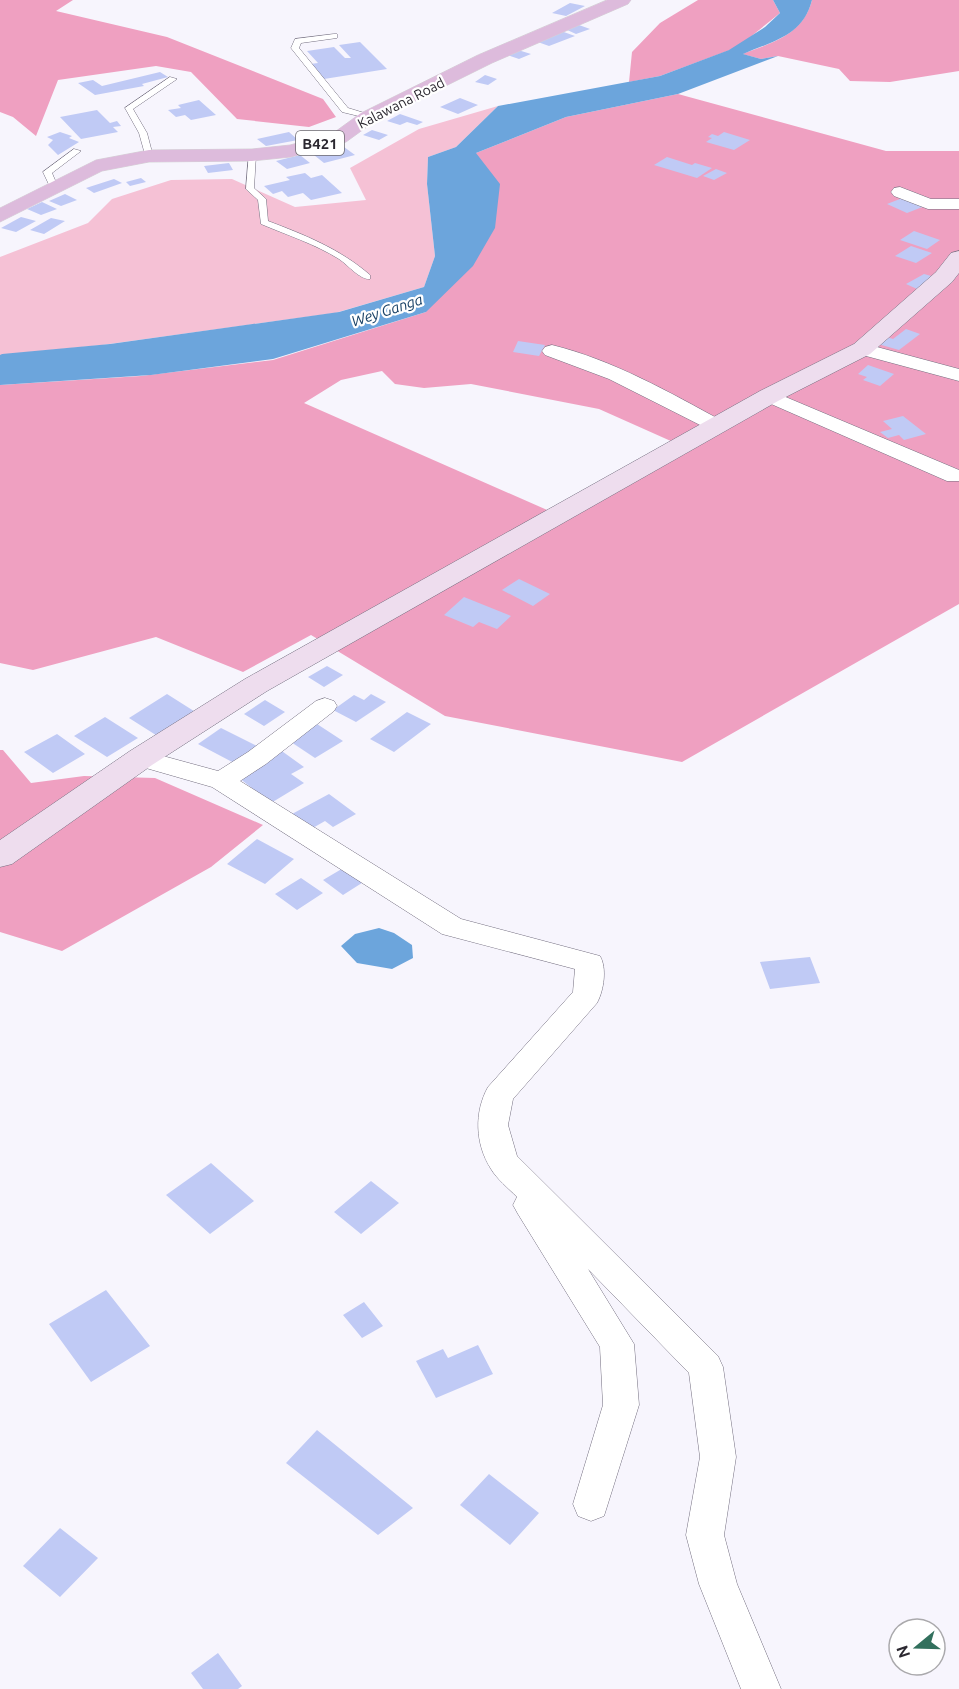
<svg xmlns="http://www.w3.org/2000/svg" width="959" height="1689" font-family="Ubuntu,sans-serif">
<rect width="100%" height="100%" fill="#f7f5fd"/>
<path fill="#f5c1d5" d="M498 106 456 147 428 157 427 184 435 256 424 287 335 313 102 345 0 355V257L88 223 112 199 171 180 232 179 295 207 366 200 350 168 419 129Z"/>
<path fill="#efa0c1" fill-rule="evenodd" d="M0 0H73L56 11 167 37 323 99 336 117 309 127 237 119 191 72 156 66 58 80 36 136 13 117 0 112Z
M698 0H773L780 13 738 47 660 76 629 82 632 52 660 23Z
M812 0H959V71L890 82 850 81 839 69 778 56 761 59 742 54C772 43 803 35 812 0Z
M678 94 886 151H959V604L682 762 445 716 311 635 243 672 156 637 33 670 0 663V385L141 376 273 360 426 312 476 153 566 117ZM382 371 395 384 424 388 471 384 599 409 682 446 554 513 304 403 341 380Z
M0 750H3L31 783 84 776 155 778 263 825 211 867 62 951 0 932Z"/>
<path fill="#6ca5dc" d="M773 0H812C803 36 773 41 743 54L761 59 778 56 678 94 566 117 476 153 500 184 495 228 473 266 426 312 273 359 151 375 0 385V355L2 354 110 344 339 312 424 287 435 256 427 184 428 157 456 147 498 106 660 76 729 50 765 27 780 13Z
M379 928 394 933 412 945 413 958 392 969 357 963 341 946 355 934Z"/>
<path fill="#c0caf5" d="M570 3 585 6 566 16 552 13Z
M579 25 590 29 576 34 565 29Z
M561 31 575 36 549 46 535 41Z
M360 42 387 69 324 79 310 64 318 63 307 51 334 47 345 58H351L339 45Z
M518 50 531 54 519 59 507 55Z
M160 72 168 77 142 84 144 86 95 95 78 83 93 80 102 86Z
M485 75 497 79 488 85 475 82Z
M460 98 478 105 458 114 440 107Z
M199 100 216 115 191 120 185 115 176 117 168 110 181 108 178 105Z
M97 110 110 123 117 121 121 126 113 127 118 132 81 139 60 117Z
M400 114 423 122 417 125 407 122 400 125 387 121Z
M372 130 388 135 379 140 363 135Z
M60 132 72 136 69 138 79 142 58 155 48 145 53 140 47 137Z
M289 132 298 140 266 146 257 139Z
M724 132 750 140 734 150 706 142 712 138 708 137 712 134 718 136Z
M344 147 355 155 324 163 314 155Z
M300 155 310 163 287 169 276 161Z
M667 157 692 165 695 163 712 168 697 178 654 165Z
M229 163 233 170 208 173 204 166Z
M716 169 727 173 714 180 703 176Z
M305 173 311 178 322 175 342 193 311 200 303 193 288 197 282 191 273 194 264 186 290 180 286 177Z
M141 178 146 182 130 186 126 182Z
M114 179 122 183 94 193 86 188Z
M65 194 77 200 61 206 49 201Z
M905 197 925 206 907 213 887 204Z
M42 202 57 209 41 215 27 209Z
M21 217 36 221 16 232 1 228Z
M51 218 65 221 44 234 30 230Z
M914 231 940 240 927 249 900 240Z
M911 246 932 253 916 263 895 256Z
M924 274 935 277 917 289 906 284Z
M906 329 920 334 899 350 878 344 887 337 893 339Z
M518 341 545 345 539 356 513 352Z
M868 365 894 374 880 386 863 380 867 377 858 374Z
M903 416 926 434 904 440 899 435 888 438 880 432 892 429 883 421Z
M519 579 550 594 533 606 502 590Z
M464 597 511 616 497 629 479 622 473 627 444 615Z
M327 666 343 675 324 687 308 677Z
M167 694 197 713 159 737 129 718Z
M371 694 386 702 356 722 333 710 354 695 364 700Z
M265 700 285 712 264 726 244 714Z
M407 712 431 724 394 752 370 739Z
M105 717 138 738 107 757 74 736Z
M317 724 343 741 315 758 288 740Z
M221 728 259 747 236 764 198 744Z
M57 734 85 754 53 773 24 752Z
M279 749 304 767 291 774 304 783 271 803 234 774Z
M329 794 356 814 333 827 325 821 311 829 292 814Z
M257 839 294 859 265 884 227 864Z
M345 867 365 881 343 895 323 880Z
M301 878 323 893 297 910 275 894Z
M810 957 820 983 770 989 760 962Z
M211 1163 254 1201 210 1234 166 1195Z
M371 1181 399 1203 361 1234 334 1212Z
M106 1290 150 1346 91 1382 49 1324Z
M364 1302 383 1326 362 1338 343 1315Z
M478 1345 493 1374 436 1398 416 1361 443 1349 448 1358Z
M317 1430 413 1508 378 1535 286 1463Z
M489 1474 539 1513 510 1545 460 1505Z
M60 1528 98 1558 60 1597 23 1566Z
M218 1653 242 1686 238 1689H203L191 1673Z"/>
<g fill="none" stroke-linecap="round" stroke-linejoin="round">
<g stroke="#746f80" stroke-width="1">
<path id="lane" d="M334 34H337V38L301 43 299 48 348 108 371 115V119L342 112 291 48 295 39Z
M170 77 177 79 133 109 147 133 153 156 146 158 139 133 125 108Z
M74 149 81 151 52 173 58 187 51 189 43 172Z
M249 153 256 155 254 188 266 199 268 221C305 235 340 249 370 275V279C360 280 348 265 339 259 315 244 287 235 261 224L258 200 246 189Z"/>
</g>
<g stroke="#746f80" stroke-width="1">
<path id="street" d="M900 187 931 199H959V209H928L894 196 891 192 894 188Z
M862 343 959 369V381L855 353 852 349 855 345Z
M552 345C613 360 669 392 724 422L727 426 724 430 717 432 710 430 609 379 545 355 542 351 545 347Z
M769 390 959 470V481H947L762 400 759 396 762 392Z
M325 698 334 701 337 706 334 711 266 764 240 781 461 919 600 956C607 968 604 990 597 1003L513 1099 508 1125 517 1156 718 1356 723 1367 736 1457 724 1535 737 1584 781 1689H741L699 1584 686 1535 700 1457 689 1373 588 1269 634 1344 639 1405 604 1516 591 1521 578 1516 573 1504 603 1405 600 1347 518 1214 513 1205 517 1197C508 1188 497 1179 491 1169 475 1144 474 1112 488 1087L573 992 575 969 442 934 212 787 132 764 128 758 132 752 141 750 218 771 248 752 316 701Z"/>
</g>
<g stroke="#746f80" stroke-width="1">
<path id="secondary" d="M959 251V273L952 282 870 354 778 401 267 691 152 765 12 864 0 867V840L130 751 245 679 760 391 854 344 936 272 951 253Z"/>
</g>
<g stroke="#d5d4d6" stroke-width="1">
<path id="primary" d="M607 0H631L628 4 492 63 375 121 346 142 291 157 252 161 149 162 102 171 0 222V208L96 160 149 150 252 149 290 145 332 134 361 113 478 55Z"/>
</g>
<use href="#lane" fill="#fff" fill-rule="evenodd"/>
<use href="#street" fill="#fff" fill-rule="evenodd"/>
<use href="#secondary" fill="#ede" fill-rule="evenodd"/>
<use href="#primary" fill="#ddbbdc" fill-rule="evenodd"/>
</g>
<g text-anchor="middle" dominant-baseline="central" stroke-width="4.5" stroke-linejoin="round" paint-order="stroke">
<g font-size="14" fill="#2b2830" stroke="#fff">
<text transform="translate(401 103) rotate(-27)">Kalawana Road</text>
</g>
<rect fill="#fff" stroke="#6b686e" stroke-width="1.5" x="296" y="131" width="48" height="24" rx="4.5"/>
<g font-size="15" font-weight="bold" fill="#2b2830">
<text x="320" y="143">B421</text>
</g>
<g font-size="15" font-style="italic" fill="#184166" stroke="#fff">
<text transform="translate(387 310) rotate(-18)">Wey Ganga</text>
</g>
</g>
<g transform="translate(917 1647) rotate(251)"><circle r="28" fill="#ffffff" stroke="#aaa9ac" stroke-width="1.5"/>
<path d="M0-4.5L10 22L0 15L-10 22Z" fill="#32705d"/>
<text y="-9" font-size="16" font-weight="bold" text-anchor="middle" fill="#2b2830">N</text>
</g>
</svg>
